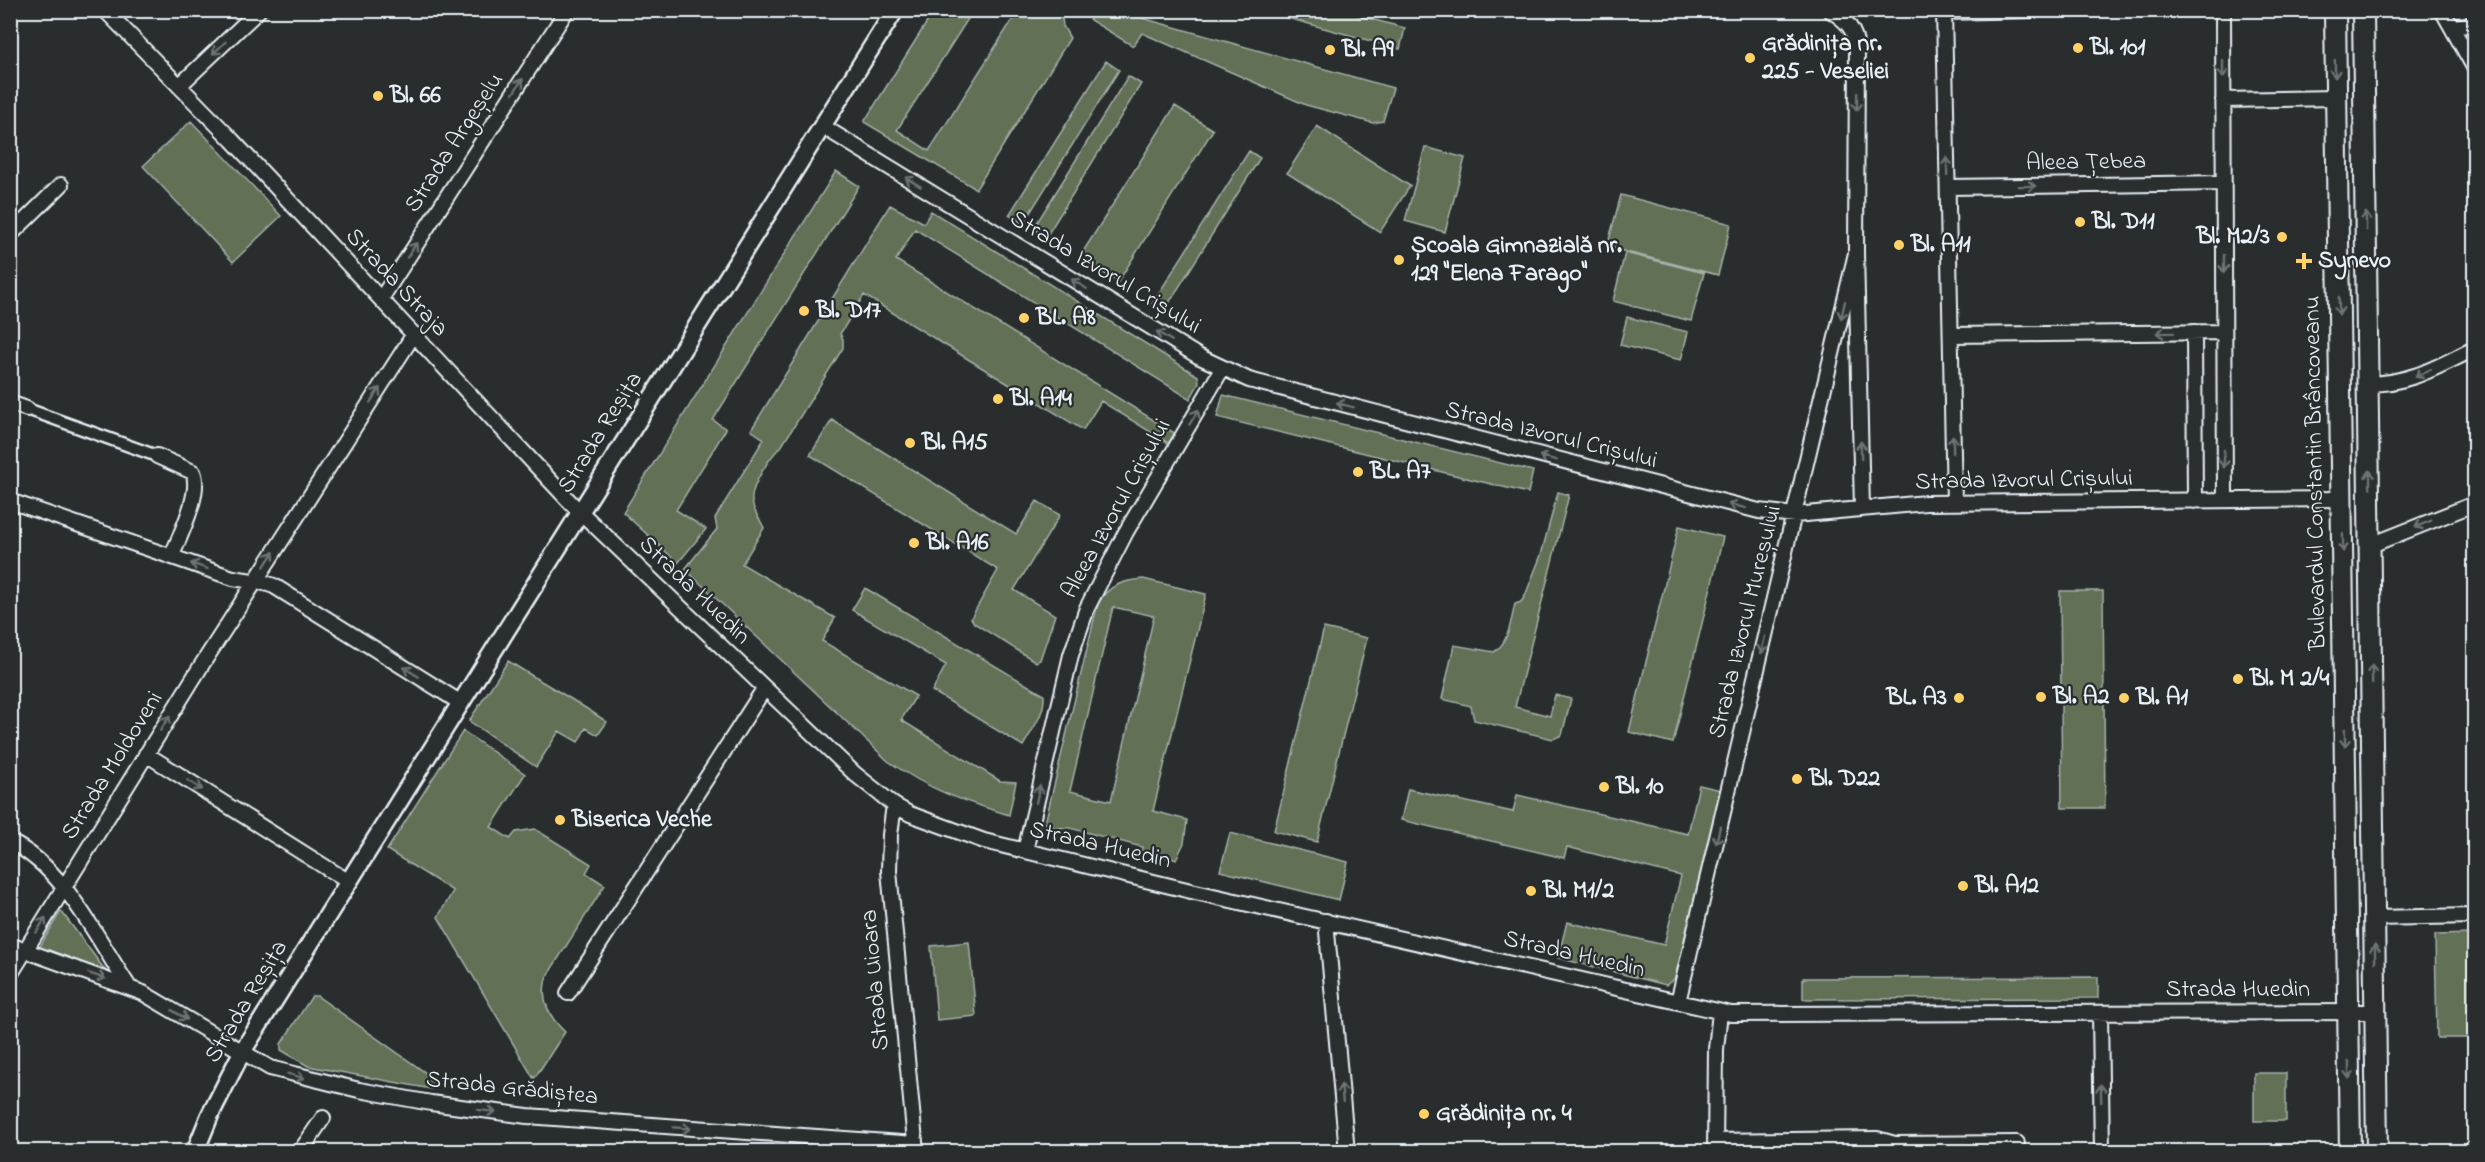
<svg xmlns="http://www.w3.org/2000/svg" width="2485" height="1162" font-family="'Indie Flower',sans-serif">
<rect width="100%" height="100%" fill="#2a2d2e"/>
<filter id="ink" filterUnits="userSpaceOnUse"><feTurbulence type="fractalNoise" baseFrequency=".0167" numOctaves="2"/><feDisplacementMap in="SourceGraphic" scale="12" xChannelSelector="R" yChannelSelector="G"/><feConvolveMatrix kernelMatrix="1 2 1 2 8 2 1 2 1" color-interpolation-filters="sRGB"/></filter>
<g filter="url(#ink)">
<path fill="#627057" stroke="#a5b0a8" stroke-width="1.5" fill-rule="evenodd" d="M1082 10 1117 11 1393 88 1383 121 1373 123 1306 105 1142 33 1133 46 1090 20Z
M934 11H973L897 130 929 151 1018 11H1061L1063 26 1070 38 976 189 864 122Z
M1262 11H1341L1405 28 1400 49Z
M1106 61 1119 70 1023 224 1009 215Z
M1128 76 1141 84 1046 237 1033 229Z
M1175 106 1213 130 1118 282 1079 258Z
M191 121 281 216 233 262 143 166Z
M1317 126 1410 186 1380 232 1287 173Z
M1425 147 1465 158 1445 232 1405 221Z
M1249 151 1260 158 1164 311 1152 304Z
M836 171 859 186 713 420 726 429 676 510 706 529 678 563 623 512Z
M1621 195 1731 224 1718 275 1607 247Z
M890 205 924 223 931 211 1198 376 1199 383 1190 399 915 229 896 260 1176 434 1171 442 1168 443 1101 401 1083 430 864 295 840 334 843 339V348L781 447C770 456 750 487 752 501 753 511 760 519 764 528L742 564 835 618 822 641 916 696 901 720 1000 781 1016 782 1009 815C960 800 931 791 888 761L685 569 717 529 715 518 764 439 751 430Z
M1625 253 1704 273 1691 321 1613 301Z
M1627 317 1688 332 1681 360 1620 345Z
M1223 395 1533 471 1528 493 1217 417Z
M832 420 1016 534 1037 501 1060 515 1014 590 1055 615 1040 660 1036 662 974 623 971 618 998 570 810 455Z
M1558 492 1569 495 1515 707 1550 716 1555 695 1571 699 1562 735 1553 739 1474 720 1471 706 1442 699 1454 645 1494 652C1509 643 1511 620 1515 604L1521 602 1525 596 1541 555Z
M1679 526 1723 537 1673 743 1629 732Z
M1143 579 1206 594 1153 811 1187 820 1184 843 1176 859 1141 852 1142 847 1070 828 1048 827 1045 823 1098 603C1109 585 1122 581 1143 579ZM1113 607 1154 616 1111 801 1070 791Z
M865 588 1044 695C1045 714 1032 730 1023 746L932 691 946 665 852 610Z
M2103 591 2105 808H2062L2060 591Z
M1324 628 1367 638 1317 842 1274 831Z
M508 661C541 682 575 700 607 722L598 735 586 728 578 742 559 731 536 767 469 721Z
M463 731 525 774 491 827 510 839 516 832 535 829 591 864 586 873 605 885 547 976C539 998 549 1017 565 1032L534 1079 438 917 453 891 387 850Z
M1699 785 1721 790 1675 978 1666 985 1558 958 1567 922 1664 945 1681 876 1567 847 1564 858 1401 820 1408 789 1513 812 1517 795 1688 834Z
M1230 833 1348 862 1339 900 1220 871Z
M61 911 108 974 39 948Z
M2474 934V1038H2437L2435 935Z
M969 942 976 1016 937 1020 931 946Z
M2098 977V998L1803 999V978Z
M312 996H317L433 1078 435 1085 431 1089 308 1066 281 1050V1044Z
M2254 1073H2286V1121H2254Z"/>
<g fill="none" stroke-linecap="round" stroke-linejoin="round">
<g stroke="#e8f1f8" stroke-width="15">
<path id="pedestrian" d="M27 409 157 456"/>
</g>
<g stroke="#e8f1f8" stroke-width="18">
<path id="minor" d="M105 10 232 140 572 504 855 774 894 805 910 814 984 841 1191 891 1731 1014 2376 1012
M1830 10C1847 21 1855 29 1857 49L1856 253 1862 509
M1944 10 1954 503
M2223 10 2225 500
M2442 10 2474 67
M1944 12 2032 10
M2453 27 2474 24
M179 86 259 10
M2223 100 2336 98
M822 126 1198 356 1249 380 1759 511 1795 515 1926 503 2342 499
M1948 187 2224 183
M10 235 61 185
M381 299 567 10
M2194 332 2195 501
M1951 335 2224 332
M2368 384C2412 383 2436 367 2474 349
M10 403 27 409
M157 456 193 472C202 493 180 534 172 556
M10 501 233 578 265 583 274 586 461 703
M2371 545 2474 504
M146 754 349 882
M894 805 890 835 889 871 916 1152
M10 842C64 867 97 939 129 987
M1025 851 1071 655 1087 608 1126 532 1222 369
M2374 918 2474 916
M1326 921 1347 1152
M10 945 143 993 270 1068 359 1090 431 1103 527 1116 915 1144
M10 975 201 666 414 334
M568 993 764 689
M1678 1002 1856 253
M2100 1013 2102 1152
M1715 1141 1877 1139 1895 1144 2017 1143
M300 1152 323 1118
M1715 1152 1716 1049 1720 1012"/>
</g>
<g stroke="#e8f1f8" stroke-width="21">
<path id="tertiary" d="M195 1152 210 1115 242 1052 895 10"/>
</g>
<g stroke="#e8f1f8" stroke-width="24">
<path id="secondary" d="M2335 10 2350 1152
M2363 10 2377 1152"/>
</g>
<use href="#pedestrian" stroke="#2a2d2e" stroke-width="10"/>
<use href="#minor" stroke="#2a2d2e" stroke-width="14"/>
<use href="#tertiary" stroke="#2a2d2e" stroke-width="16"/>
<use href="#secondary" stroke="#2a2d2e" stroke-width="20"/>
</g>
<defs><path id="oneway-shaft" d="M-6 0H5M1.5-3L5.5 0L1.5 3" fill="none" stroke-width="1.6" stroke-linecap="round" stroke-linejoin="round" transform="scale(1.5)"/></defs>
<g stroke="#6c7275">
<use href="#oneway-shaft" transform="translate(219 48) rotate(137)"/>
<use href="#oneway-shaft" transform="translate(2223 69) rotate(90)"/>
<use href="#oneway-shaft" transform="translate(2335 69) rotate(89)"/>
<use href="#oneway-shaft" transform="translate(518 86) rotate(-57)"/>
<use href="#oneway-shaft" transform="translate(1857 102) rotate(91)"/>
<use href="#oneway-shaft" transform="translate(1947 166) rotate(-91)"/>
<use href="#oneway-shaft" transform="translate(913 182) rotate(-149)"/>
<use href="#oneway-shaft" transform="translate(2027 186) rotate(-1)"/>
<use href="#oneway-shaft" transform="translate(2366 221) rotate(-91)"/>
<use href="#oneway-shaft" transform="translate(412 250) rotate(-57)"/>
<use href="#oneway-shaft" transform="translate(2224 264) rotate(90)"/>
<use href="#oneway-shaft" transform="translate(1079 284) rotate(-148)"/>
<use href="#oneway-shaft" transform="translate(2339 306) rotate(89)"/>
<use href="#oneway-shaft" transform="translate(1843 310) rotate(103)"/>
<use href="#oneway-shaft" transform="translate(2165 333) rotate(179)"/>
<use href="#oneway-shaft" transform="translate(1164 336) rotate(-148)"/>
<use href="#oneway-shaft" transform="translate(2423 373) rotate(155)"/>
<use href="#oneway-shaft" transform="translate(375 395) rotate(-57)"/>
<use href="#oneway-shaft" transform="translate(1345 405) rotate(-165)"/>
<use href="#oneway-shaft" transform="translate(1194 417) rotate(-59)"/>
<use href="#oneway-shaft" transform="translate(1953 444) rotate(-91)"/>
<use href="#oneway-shaft" transform="translate(1861 450) rotate(-91)"/>
<use href="#oneway-shaft" transform="translate(1548 458) rotate(-165)"/>
<use href="#oneway-shaft" transform="translate(2224 459) rotate(90)"/>
<use href="#oneway-shaft" transform="translate(2370 479) rotate(-91)"/>
<use href="#oneway-shaft" transform="translate(1737 506) rotate(-166)"/>
<use href="#oneway-shaft" transform="translate(2423 524) rotate(158)"/>
<use href="#oneway-shaft" transform="translate(2343 543) rotate(89)"/>
<use href="#oneway-shaft" transform="translate(269 559) rotate(-57)"/>
<use href="#oneway-shaft" transform="translate(199 566) rotate(-161)"/>
<use href="#oneway-shaft" transform="translate(1763 645) rotate(103)"/>
<use href="#oneway-shaft" transform="translate(411 672) rotate(-148)"/>
<use href="#oneway-shaft" transform="translate(2372 674) rotate(-91)"/>
<use href="#oneway-shaft" transform="translate(165 723) rotate(-58)"/>
<use href="#oneway-shaft" transform="translate(2345 738) rotate(89)"/>
<use href="#oneway-shaft" transform="translate(195 785) rotate(32)"/>
<use href="#oneway-shaft" transform="translate(1038 794) rotate(-77)"/>
<use href="#oneway-shaft" transform="translate(1718 835) rotate(103)"/>
<use href="#oneway-shaft" transform="translate(41 925) rotate(-59)"/>
<use href="#oneway-shaft" transform="translate(2375 953) rotate(-91)"/>
<use href="#oneway-shaft" transform="translate(97 976) rotate(19)"/>
<use href="#oneway-shaft" transform="translate(180 1015) rotate(31)"/>
<use href="#oneway-shaft" transform="translate(2349 1070) rotate(89)"/>
<use href="#oneway-shaft" transform="translate(296 1076) rotate(15)"/>
<use href="#oneway-shaft" transform="translate(1342 1093) rotate(-95)"/>
<use href="#oneway-shaft" transform="translate(2101 1093) rotate(-91)"/>
<use href="#oneway-shaft" transform="translate(487 1111) rotate(7)"/>
<use href="#oneway-shaft" transform="translate(682 1128) rotate(4)"/>
</g>
</g>
<g fill="#ffd166" stroke="#2a2d2e" stroke-width="2">
<circle cx="2078" cy="48" r="6"/>
<circle cx="1330" cy="50" r="6"/>
<circle cx="1750" cy="58" r="6"/>
<circle cx="378" cy="96" r="6"/>
<circle cx="2080" cy="222" r="6"/>
<circle cx="2282" cy="237" r="6"/>
<circle cx="1899" cy="245" r="6"/>
<circle cx="1399" cy="260" r="6"/>
<path d="M2301 252h6v6h6v6h-6v6h-6v-6h-6v-6h6z"/>
<circle cx="804" cy="311" r="6"/>
<circle cx="1024" cy="318" r="6"/>
<circle cx="998" cy="399" r="6"/>
<circle cx="910" cy="443" r="6"/>
<circle cx="1358" cy="472" r="6"/>
<circle cx="914" cy="543" r="6"/>
<circle cx="2238" cy="679" r="6"/>
<circle cx="2041" cy="697" r="6"/>
<circle cx="1959" cy="698" r="6"/>
<circle cx="2124" cy="698" r="6"/>
<circle cx="1797" cy="779" r="6"/>
<circle cx="1604" cy="787" r="6"/>
<circle cx="560" cy="820" r="6"/>
<circle cx="1963" cy="886" r="6"/>
<circle cx="1531" cy="891" r="6"/>
<circle cx="1424" cy="1114" r="6"/>
</g>
<g text-anchor="middle" dominant-baseline="central" stroke-width="4.5" stroke-linejoin="round" paint-order="stroke">
<g font-size="24" font-weight="bold" fill="#e8f1f8" stroke="#2a2d2e" text-anchor="start">
<text x="1762" y="44">Grădinița nr.<tspan x="1762" dy="28">225 - Veseliei</tspan></text>
<text x="2090" y="48">Bl. 101</text>
<text x="1342" y="50">Bl. A9</text>
<text x="390" y="96">Bl. 66</text>
<text x="2092" y="222">Bl. D11</text>
<text x="2270" y="237" text-anchor="end">Bl. M2/3</text>
<text x="1911" y="245">Bl. A11</text>
<text x="1411" y="246">Școala Gimnazială nr.<tspan x="1411" dy="28">129 "Elena Farago"</tspan></text>
<text x="2318" y="261">Synevo</text>
<text x="816" y="311">Bl. D17</text>
<text x="1036" y="318">BL. A8</text>
<text x="1010" y="399">Bl. A14</text>
<text x="922" y="443">Bl. A15</text>
<text x="1370" y="472">BL. A7</text>
<text x="926" y="543">Bl. A16</text>
<text x="2250" y="679">Bl. M 2/4</text>
<text x="2053" y="697">Bl. A2</text>
<text x="1947" y="698" text-anchor="end">BL. A3</text>
<text x="2136" y="698">Bl. A1</text>
<text x="1809" y="779">Bl. D22</text>
<text x="1616" y="787">Bl. 10</text>
<text x="572" y="820">Biserica Veche</text>
<text x="1975" y="886">Bl. A12</text>
<text x="1543" y="891">Bl. M1/2</text>
<text x="1436" y="1114">Grădinița nr. 4</text>
</g>
<g font-size="24" fill="#e8f1f8" stroke="#2a2d2e">
<text transform="translate(455 143) rotate(-57)">Strada Argeșelu</text>
<text transform="translate(2086 163) rotate(-1)">Aleea Țebea</text>
<text transform="translate(1105 273) rotate(31)">Strada Izvorul Crișului</text>
<text transform="translate(396 283) rotate(47)">Strada Straja</text>
<text transform="translate(601 433) rotate(-58)">Strada Reșița</text>
<text transform="translate(1551 436) rotate(14)">Strada Izvorul Crișului</text>
<text transform="translate(2316 473) rotate(-91)">Bulevardul Constantin Brâncoveanu</text>
<text transform="translate(2024 481) rotate(-1)">Strada Izvorul Crișului</text>
<text transform="translate(1117 509) rotate(-61)">Aleea Izvorul Crișului</text>
<text transform="translate(694 591) rotate(44)">Strada Huedin</text>
<text transform="translate(1746 622) rotate(-76)">Strada Izvorul Mureșului</text>
<text transform="translate(113 766) rotate(-58)">Strada Moldoveni</text>
<text transform="translate(1100 846) rotate(13)">Strada Huedin</text>
<text transform="translate(1574 955) rotate(13)">Strada Huedin</text>
<text transform="translate(876 980) rotate(-95)">Strada Uioara</text>
<text x="2238" y="990">Strada Huedin</text>
<text transform="translate(247 1002) rotate(-59)">Strada Reșița</text>
<text transform="translate(512 1089) rotate(6)">Strada Grădiștea</text>
</g>
</g>
<rect width="2485" height="1162" fill="none" stroke="#2a2d2e" stroke-width="36"/>
<rect x="18" y="18" width="2449" height="1126" fill="none" stroke="#e8f1f8" stroke-width="2" filter="url(#ink)"/>
</svg>
